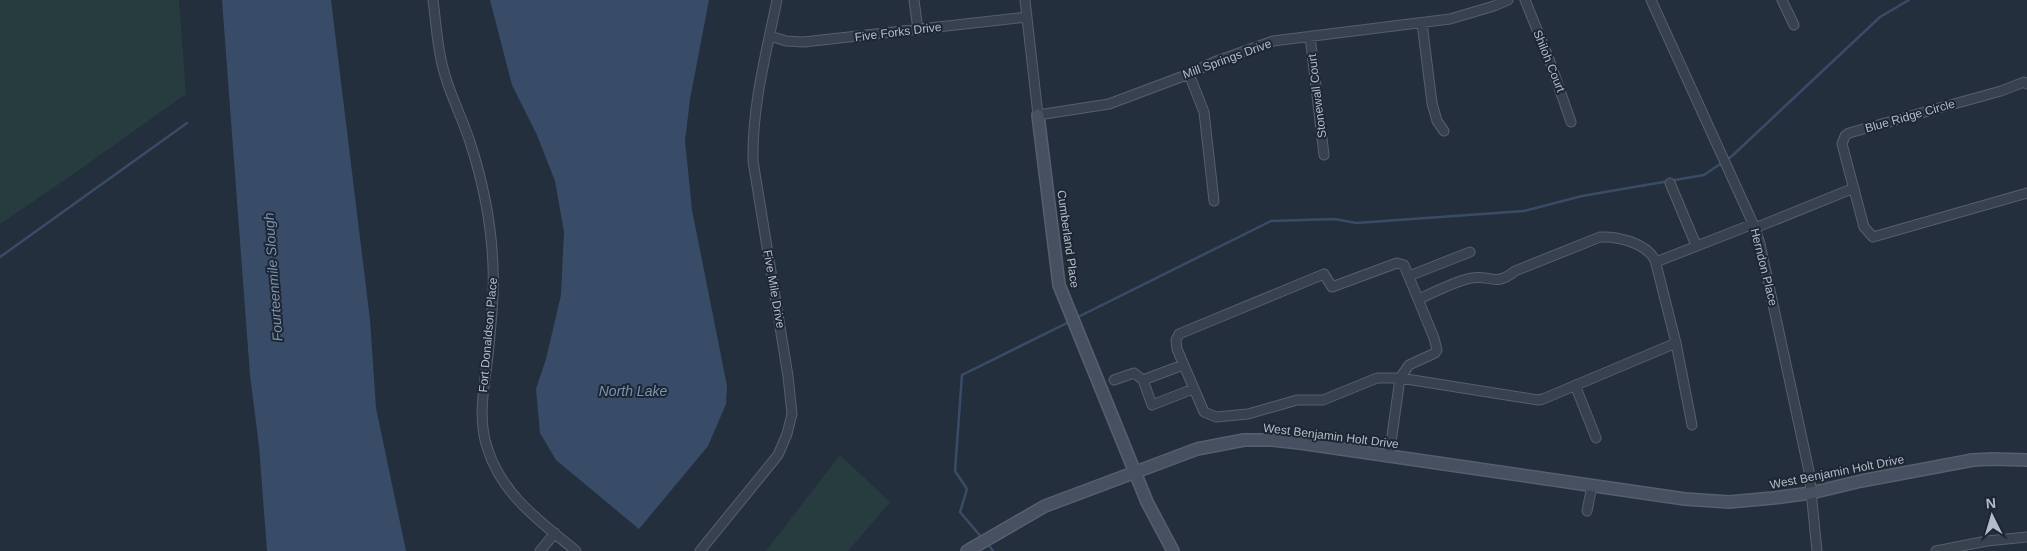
<svg xmlns="http://www.w3.org/2000/svg" width="2027" height="551" font-family="Arial,sans-serif">
<rect width="100%" height="100%" fill="#242f3e"/>
<path fill="#263c3f" d="M0 0H179L186 94 75 173 0 224Z
M840 455 890 502 848 551H766Z"/>
<path fill="#394c67" d="M222 0H331L370 320 376 408 406 551H267L259 446 250 375Z
M490 0H709L690 99 685 141 692 210 727 386 726 404 708 446 639 529 556 460 540 433 536 389 546 359 561 295 564 232 555 181 537 135 512 85Z"/>
<g fill="none" stroke-linecap="round" stroke-linejoin="round">
<path stroke="#394c67" stroke-width="2.5" d="M0 257 187 123
M1076 318 1271 221 1335 219 1356 223 1524 211 1582 196 1704 175 1732 156 1880 17 1909 0
M983 539 960 512 967 489 955 471 962 375 1071 321
M987 543 993 551"/>
<g stroke="#565f6c" stroke-width="11">
<path id="street" d="M433 0C436 22 437 46 443 68 449 93 462 117 470 142 486 191 495 245 493 296 492 316 490 336 488 356 484 387 477 420 488 450 503 496 541 522 576 551
M914 0 918 30
M1025 0 1038 115 1109 104 1189 74 1214 62 1273 41 1450 19 1494 6 1508 0
M1525 0 1549 59 1571 122
M1651 0 1755 228 1760 244 1809 471 1817 551
M1782 0 1794 25
M1422 23 1432 103 1437 121 1444 131
M770 36 786 41 804 42 1027 17
M1310 36 1324 155
M1189 74 1204 112 1214 201
M2027 84 2024 82 2001 91 1849 133 1845 136 1842 144 1864 227 1873 237 2027 193
M1670 183 1696 245
M1755 228 1854 188
M1656 262 1753 224
M1409 276 1470 252
M1676 343 1692 425
M1183 365 1143 380 1152 405 1193 389
M1114 380 1134 373 1143 380
M1575 385 1596 438
M1389 457 1400 378 1409 365 1435 353 1437 350 1434 338 1404 265 1397 263 1332 287 1324 274 1179 334 1176 340 1177 349 1204 412 1216 417 1248 414 1297 400H1323L1377 378H1400L1538 400 1543 399 1676 343 1655 260C1646 243 1618 236 1600 237L1515 271C1493 289 1489 272 1467 279 1450 284 1434 292 1419 299
M1587 511 1592 486
M540 551 555 533
M700 551 778 455 787 434 792 414 788 376 753 161C752 106 766 54 777 0
M1936 551 1987 541 2027 537"/>
</g>
<g stroke="#565f6c" stroke-width="14">
<path id="secondary" d="M1038 115 1059 285 1147 502 1173 551
M967 551 1045 506 1197 449 1244 440H1272L1300 443 1685 499 1729 502 1773 498 1811 493 1861 481 1973 460 1992 459 2027 460"/>
</g>
<use href="#street" stroke="#38414e" stroke-width="9"/>
<use href="#secondary" stroke="#465061" stroke-width="11"/>
</g>
<g text-anchor="middle" dominant-baseline="central" stroke-width="4" stroke-linejoin="round" paint-order="stroke">
<g font-size="12" fill="#b4bcc9" stroke="#1d2633">
<text transform="translate(898 32) rotate(-7)">Five Forks Drive</text>
<text transform="translate(1227 59) rotate(-20)">Mill Springs Drive</text>
<text transform="translate(1549 61) rotate(68)">Shiloh Court</text>
<text transform="translate(1317 96) rotate(-97)">Stonewall Court</text>
<text transform="translate(1910 116) rotate(-16)">Blue Ridge Circle</text>
<text transform="translate(1068 239) rotate(82)">Cumberland Place</text>
<text transform="translate(1764 267) rotate(76)">Herndon Place</text>
<text transform="translate(774 289) rotate(80)">Five Mile Drive</text>
<text transform="translate(488 335) rotate(-85)">Fort Donaldson Place</text>
<text transform="translate(1331 436) rotate(7)">West Benjamin Holt Drive</text>
<text transform="translate(1837 472) rotate(-11)">West Benjamin Holt Drive</text>
</g>
<g font-size="14" font-style="italic" fill="#7c92b1" stroke="#1d2633">
<text transform="translate(273 277) rotate(-94)">Fourteenmile Slough</text>
<text x="633" y="391">North Lake</text>
</g>
</g>
<g transform="translate(1992 516) rotate(355)" stroke="#1d2633" stroke-width="4" paint-order="stroke">
<path d="M0-4L9 19L0 12L-9 19Z" fill="#b4bcc9"/>
<text y="-8" font-size="14" font-weight="bold" text-anchor="middle" fill="#b4bcc9">N</text>
</g>
</svg>
